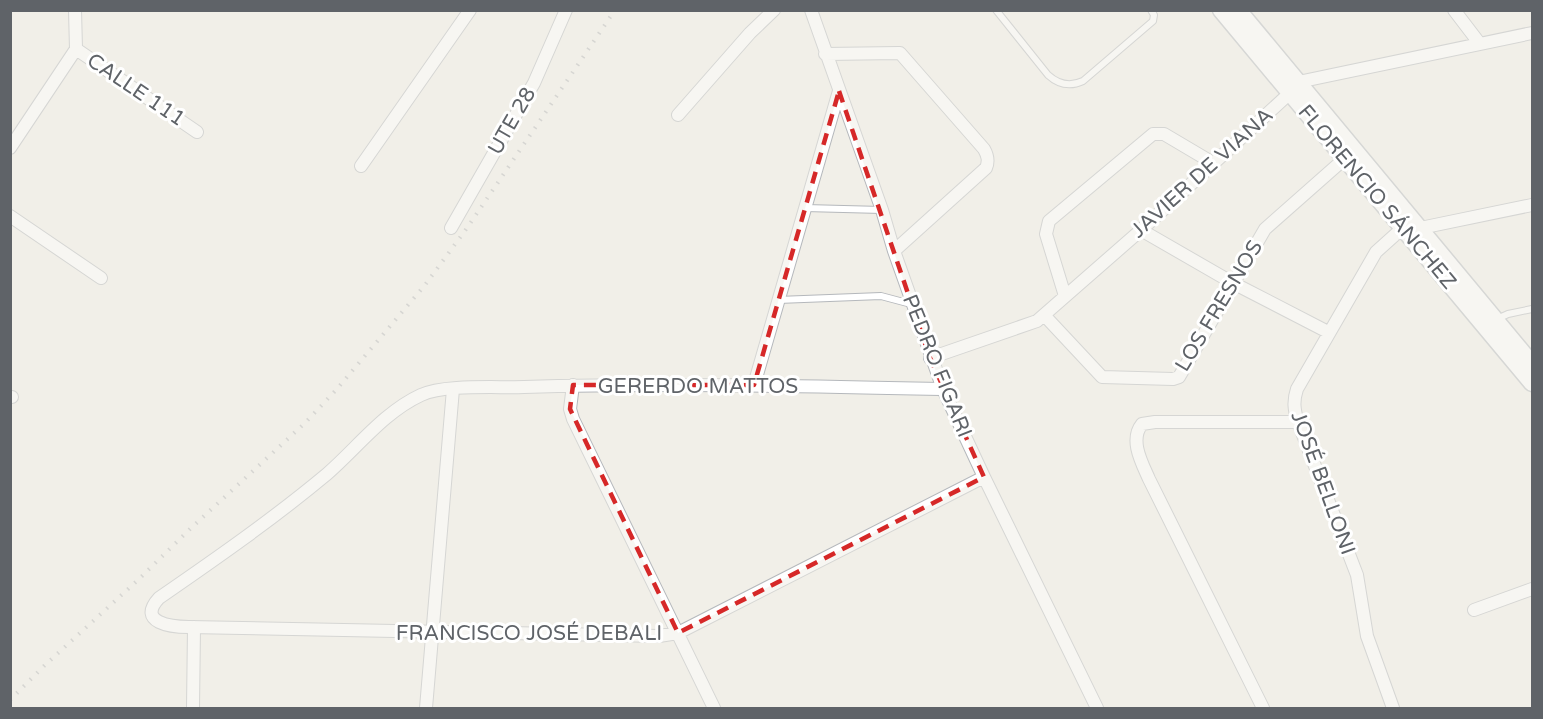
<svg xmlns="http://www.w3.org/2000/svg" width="1543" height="719" font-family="'Varela Round',sans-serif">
<rect width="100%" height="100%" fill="#f1efe8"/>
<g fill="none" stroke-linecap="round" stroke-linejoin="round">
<g stroke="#b5b8bc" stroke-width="8">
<path id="lane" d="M996 10 1048 75C1059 85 1070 87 1083 81L1153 21 1154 15 1151 10
M805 208 882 210
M778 300 881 296 911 304
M1497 319 1508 314 1532 309"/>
</g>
<g stroke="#b5b8bc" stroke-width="14">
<path id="street" d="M811 10 882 210 894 251 943 389 984 477 1097 708
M1454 10 1480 44
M76 49 197 132
M825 54 900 53 984 149C988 156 989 161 986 168L894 251
M678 115 750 33 774 10
M10 148 76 49 75 10
M361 166 470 10
M10 216 101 278
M451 228 534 83 566 10
M1141 230 1233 283 1328 332
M1065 296 1046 234 1049 221 1153 134H1164L1213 163
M1044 315 1102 377 1173 379 1179 377 1265 229 1351 153
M930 358 1037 321 1141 230 1303 81 1532 33
M573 385 570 409 573 419 714 708
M754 385 839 91
M943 389C803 386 664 383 524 387 497 388 444 384 421 395 384 412 357 448 327 474 273 519 217 558 159 598 136 623 172 627 189 627L659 636 678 633 984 477
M10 397H12
M1474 610 1532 589
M193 708 194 627
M426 708 453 389
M1263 708 1149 479C1142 463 1129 440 1142 424L1155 422H1298
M1393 708 1367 636 1357 575 1298 422C1294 410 1293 401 1297 389L1376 252 1396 234 1406 231 1532 205"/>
</g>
<g stroke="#b6babf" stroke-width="19">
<path id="secondary" d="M1221 10 1532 383
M1238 10 1532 364"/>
</g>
<use href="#lane" stroke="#fff" stroke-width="6"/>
<use href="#street" stroke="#fff" stroke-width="12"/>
<use href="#secondary" stroke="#fff" stroke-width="16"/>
<path stroke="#b6b7b8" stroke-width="4" stroke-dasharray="1.5 8" stroke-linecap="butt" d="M10 700 44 666 139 579 190 529 305 423 336 390 425 285 467 228 615 10"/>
</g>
<path d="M0 0H1543V719H0ZM839 91 930 358 984 477 678 633 570 409 573 385H754Z" fill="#f1efe8" fill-opacity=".55" fill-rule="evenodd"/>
<path fill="none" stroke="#d62828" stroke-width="4.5" stroke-dasharray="12 8" stroke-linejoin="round" d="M839 91 930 358 984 477 678 633 570 409 573 385H754Z"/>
<g text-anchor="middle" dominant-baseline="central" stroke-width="6" stroke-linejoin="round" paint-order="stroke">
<g font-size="21" fill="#5f6368" stroke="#fff">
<text transform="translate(136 90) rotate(34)">CALLE 111</text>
<text transform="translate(512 121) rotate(-60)">UTE 28</text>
<text transform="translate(1202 173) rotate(-42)">JAVIER DE VIANA</text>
<text transform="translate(1377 197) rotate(50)">FLORENCIO SÁNCHEZ</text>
<text transform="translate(1219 306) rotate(-59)">LOS FRESNOS</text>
<text transform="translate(937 366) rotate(68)">PEDRO FIGARI</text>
<text x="698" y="386">GERERDO MATTOS</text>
<text transform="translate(1323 483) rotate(70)">JOSÉ BELLONI</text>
<text x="529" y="633">FRANCISCO JOSÉ DEBALI</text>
</g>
</g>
<rect width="1543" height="719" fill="none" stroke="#5f6368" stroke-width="24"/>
</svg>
